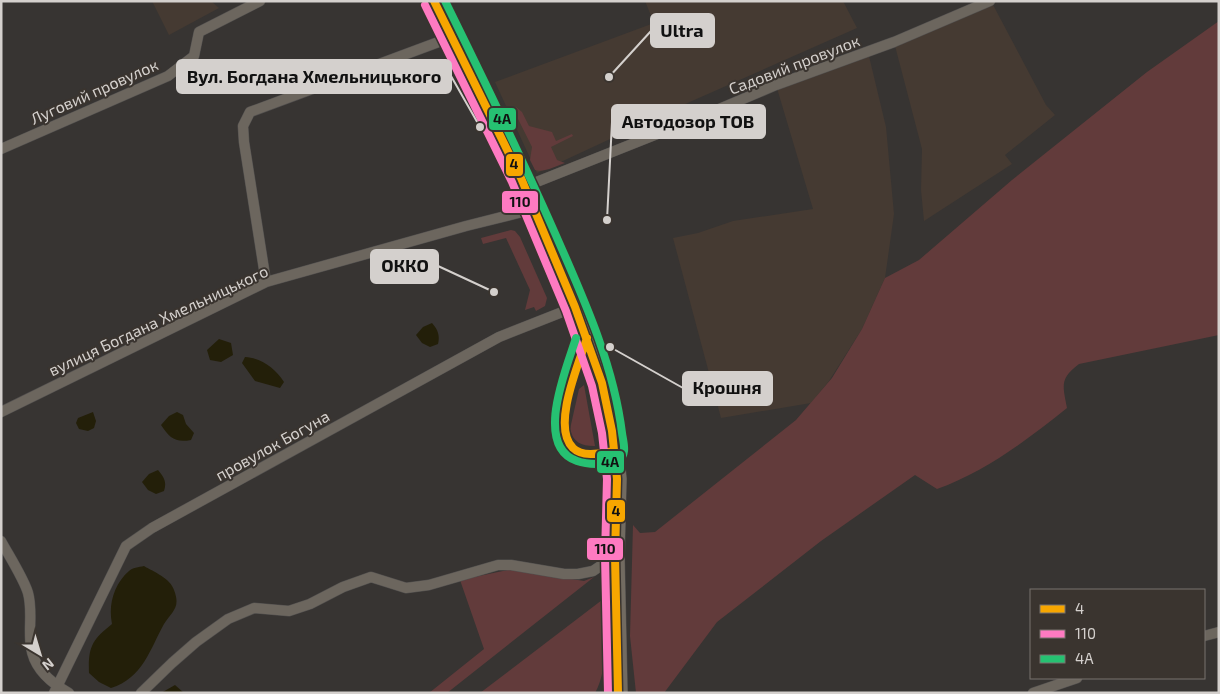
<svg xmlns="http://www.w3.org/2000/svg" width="1220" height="694" font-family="'Exo 2',sans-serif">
<rect width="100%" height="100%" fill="#373432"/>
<path fill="#453a32" d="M152 1H211L219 8 169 35Z
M645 1H843L857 28 692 101 537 173 495 82 654 23Z
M991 1 1046 105 1055 115 1005 155 1012 164 924 221 921 190 922 149 894 42Z
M868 52 886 127 894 214 885 278 862 329 829 381 811 403 721 418 673 238 698 233 733 221 813 209 776 85Z"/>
<path fill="#623b3b" d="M1219 21V335L1079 364C1059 379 1063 386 1067 408 1027 440 985 472 937 489L915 475 821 541 717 622 664 693H636L630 636 633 525 640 533 655 532 796 420 832 378 862 329 885 278 919 260 1012 180 1147 72Z
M512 107H516L522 112 529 126 552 132 556 141 572 134 573 136 551 147 557 160 565 163C556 166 544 173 535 170L530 160 532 147Z
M511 230 515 231 520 237 547 298 545 306 536 311 534 307 525 310 530 290 506 238 483 244 481 238Z
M584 385 595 446H594C581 446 573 442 570 429L579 389Z
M512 569 584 581 594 577 447 693H429L484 649 460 580Z
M602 600C603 630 610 666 595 693H480Z"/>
<path fill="#231f09" d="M432 323C438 330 440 335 438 344L430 347 422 343 416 335 423 327Z
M219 339 231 343 233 355 221 362 210 360 207 350Z
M245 357C261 358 275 368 284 382L280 388 255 381 242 363Z
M93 412 96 421 94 428 88 431 79 429 76 423 78 418Z
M177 412 183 415 186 424 194 433 191 440C175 443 170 438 161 425L169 416Z
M158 470C164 477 167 482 164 491L156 494 148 490 142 482 149 474Z
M144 566C154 572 170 578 174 590 181 608 172 611 164 624 150 649 143 678 111 688L99 682 89 673C88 647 92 640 112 624 108 605 114 584 129 571 132 568 139 567 144 566Z
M175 685 184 693H161Z"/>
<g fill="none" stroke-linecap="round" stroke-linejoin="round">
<g stroke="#52504f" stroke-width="11">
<path id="street" d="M1 149 168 76 194 56 199 32 260 1
M524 187 705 115 776 85 894 42 990 1
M266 282 244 142 243 126 250 112 452 37
M1 412 266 282 466 226 534 209
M1 541C8 554 24 579 28 593 33 611 28 629 31 647 34 669 51 683 69 693
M1204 636 1219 632
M54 693 126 546 152 528 499 337 575 307
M141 693 172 663 196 642 228 619 254 608 289 611 310 604 343 587 371 577 406 588 429 585 498 565H511L564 574H578L593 571 615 556
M1033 693 1077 678"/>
</g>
<g stroke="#52504f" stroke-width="20">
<path id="highway" d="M434 1 521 178 575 307 602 383 612 431 617 479 615 556 618 693"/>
</g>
<use href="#street" stroke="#6c665e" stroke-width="10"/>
<use href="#highway" stroke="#726b61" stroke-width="19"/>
<g stroke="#3a342f" stroke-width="11">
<path id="bus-1" d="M434 1 521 178 575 307 602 383 612 431 617 479 615 556 618 693
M587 338C579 363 551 427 573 448 583 458 602 453 614 451"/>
</g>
<g stroke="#3a342f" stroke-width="11">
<path id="bus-2" d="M425 5 512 182 566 311 592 386 602 433 607 479 605 556 608 693"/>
</g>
<g stroke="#3a342f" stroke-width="11">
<path id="bus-3" d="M445 1C485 82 525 164 561 247 587 306 614 368 622 433 623 441 628 456 618 460 607 465 588 465 577 461 533 446 567 367 576 338"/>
</g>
<use href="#bus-1" stroke="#f7a600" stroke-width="8"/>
<use href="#bus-2" stroke="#fe7ac1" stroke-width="8"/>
<use href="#bus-3" stroke="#26c172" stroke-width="8"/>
</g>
<g text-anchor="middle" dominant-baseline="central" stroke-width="4" stroke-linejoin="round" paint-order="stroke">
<g font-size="16" fill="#d4d0cd" stroke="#3a342f">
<text transform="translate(794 64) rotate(-21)">Садовий провулок</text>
<text transform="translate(94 91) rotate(-24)">Луговий провулок</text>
<text transform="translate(158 320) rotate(-25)">вулиця Богдана Хмельницького</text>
<text transform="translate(272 445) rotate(-29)">провулок Богуна</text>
</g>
</g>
<path fill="none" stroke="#d4d0cd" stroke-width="2" d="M609 77L651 31M480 127L451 76M607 220L612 122M494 292L438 266M610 347L683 388"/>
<g fill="#d4d0cd" stroke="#3a342f" stroke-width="2">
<circle cx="609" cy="77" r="5"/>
<circle cx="480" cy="127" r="5"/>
<circle cx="607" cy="220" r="5"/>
<circle cx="494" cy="292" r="5"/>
<circle cx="610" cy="347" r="5"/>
</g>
<g fill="#d4d0cd" stroke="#d4d0cd" stroke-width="2">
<rect x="651" y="14" width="63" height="33" rx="5"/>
<rect x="177" y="60" width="274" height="33" rx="5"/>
<rect x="612" y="105" width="153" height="33" rx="5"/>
<rect x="371" y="250" width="67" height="33" rx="5"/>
<rect x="683" y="372" width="89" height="33" rx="5"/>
</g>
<g font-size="18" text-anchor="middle" font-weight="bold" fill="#111">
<text x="682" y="37">Ultra</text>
<text x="314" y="83">Вул. Богдана Хмельницького</text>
<text x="688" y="128">Автодозор ТОВ</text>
<text x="405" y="272">ОККО</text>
<text x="727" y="394">Крошня</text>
</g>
<g stroke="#3a342f" stroke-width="2">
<rect x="488" y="107" width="29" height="24" rx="5" fill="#26c172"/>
<rect x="505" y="153" width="19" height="24" rx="5" fill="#f7a600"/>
<rect x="501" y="190" width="38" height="24" rx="5" fill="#fe7ac1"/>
<rect x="596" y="450" width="29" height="24" rx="5" fill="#26c172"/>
<rect x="606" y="499" width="20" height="24" rx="5" fill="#f7a600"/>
<rect x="586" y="537" width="38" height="24" rx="5" fill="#fe7ac1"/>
</g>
<g font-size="14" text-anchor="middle" font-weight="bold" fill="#111">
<text x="502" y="124">4А</text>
<text x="514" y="169">4</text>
<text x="520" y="207">110</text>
<text x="610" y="467">4А</text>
<text x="616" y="516">4</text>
<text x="605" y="554">110</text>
</g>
<rect width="1220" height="694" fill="none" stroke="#d4d0cd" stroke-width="5"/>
<rect x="1030" y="589" width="175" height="90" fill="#3a342f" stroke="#78726e"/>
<rect x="1040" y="605" width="25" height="8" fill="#f7a600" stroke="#78726e"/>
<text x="1075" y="614" font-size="15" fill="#d4d0cd">4</text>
<rect x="1040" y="630" width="25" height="8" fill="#fe7ac1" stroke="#78726e"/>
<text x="1075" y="639" font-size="15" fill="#d4d0cd">110</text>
<rect x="1040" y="655" width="25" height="8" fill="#26c172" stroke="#78726e"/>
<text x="1075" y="664" font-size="15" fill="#d4d0cd">4А</text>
<g transform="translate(40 654) rotate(142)" stroke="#3a342f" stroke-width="4" paint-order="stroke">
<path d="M0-4L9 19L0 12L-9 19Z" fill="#d4d0cd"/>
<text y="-8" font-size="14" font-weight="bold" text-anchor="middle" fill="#d4d0cd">N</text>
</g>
</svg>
